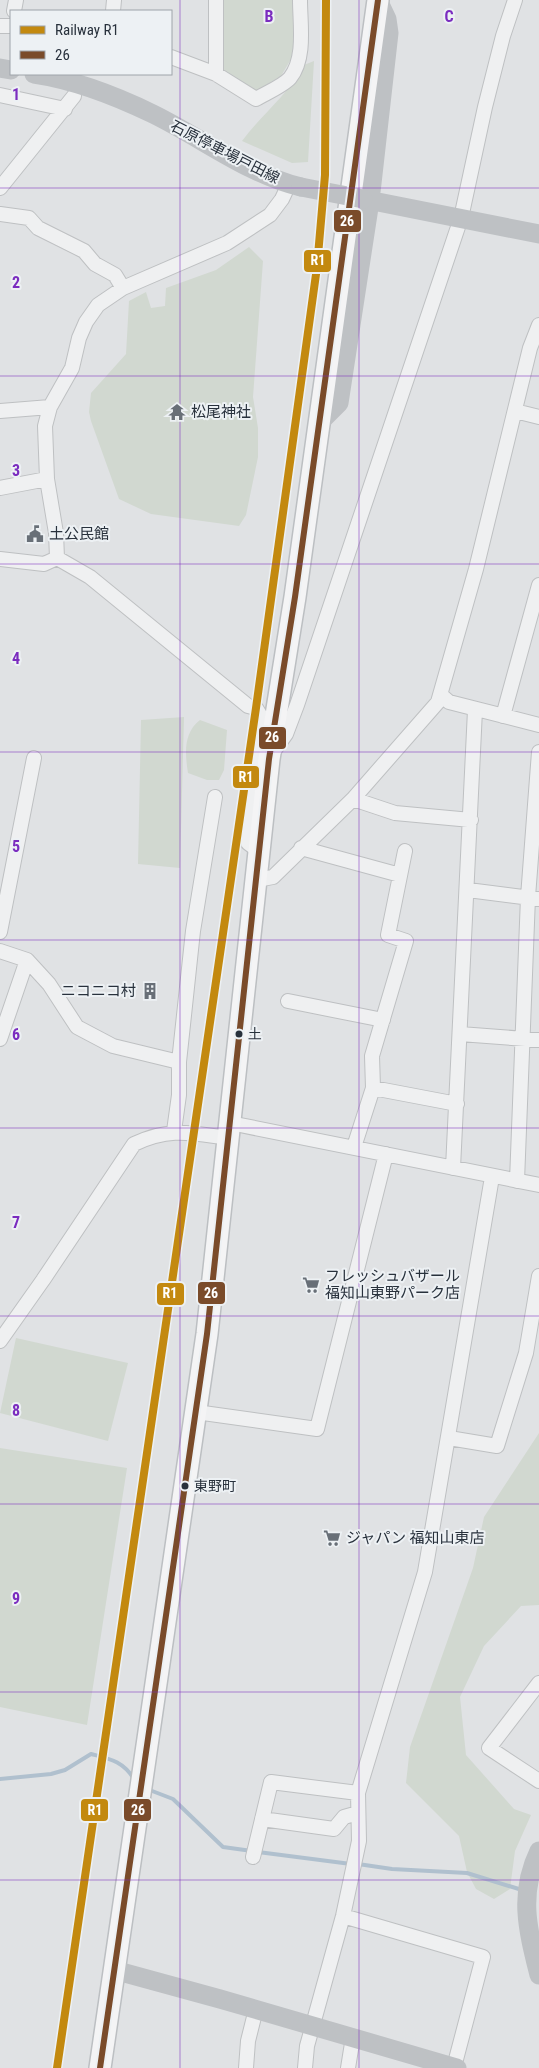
<svg xmlns="http://www.w3.org/2000/svg" width="539" height="2068" font-family="'Roboto Condensed','Noto Sans JP',sans-serif">
<rect width="100%" height="100%" fill="#e0e2e4"/>
<path fill="#d1d8d0" d="M220 0H293L294 54 281 76 256 91 220 70Z
M314 61 308 162 292 163 242 141C262 114 287 96 304 65Z
M249 247 263 261 253 397 258 428V457L246 515 239 526 151 514 119 499 91 421 89 412 91 393 126 354 129 301 146 292 151 308 165 306 166 288 216 270Z
M184 717 180 868 138 864 141 720Z
M200 720 227 730 224 770 219 780H207L188 773C185 754 183 733 200 720Z
M16 1338 128 1363 108 1441 0 1413Z
M539 1433V1605L521 1606 484 1646 460 1697 466 1755 514 1809 531 1815 515 1851 510 1889 494 1899 476 1889 467 1872 459 1836 406 1783 410 1747 473 1568 484 1517Z
M0 1448 127 1468 87 1725 0 1707Z"/>
<g fill="none" stroke-linecap="round" stroke-linejoin="round">
<path stroke="#b0c0ce" stroke-width="4" d="M0 1779 51 1774 65 1770 91 1754C110 1759 123 1761 134 1779
M147 1789 173 1799 223 1847 252 1851
M258 1852 351 1864
M358 1864 392 1869 467 1873 522 1890"/>
<g stroke="#bec0c2" stroke-width="16">
<path id="street" d="M216 0V74
M14 11 16 0
M113 11 114 0
M0 26H11
M171 57 216 74 256 99C266 93 283 86 290 78 306 58 300 24 300 0
M0 95 65 109
M0 188 74 96
M0 214 29 218 38 228 84 251 95 264 115 275 123 288
M0 411 50 407
M515 411 539 417
M0 488 47 479
M57 558 56 533 47 479 45 426 50 407 72 368 79 338 86 322 98 305 123 288 227 243 270 215 282 199 289 184
M57 558 90 577 248 706 256 708 262 718 248 843 260 852
M0 559 44 564 57 558
M441 695 449 702 539 725
M503 716 539 585
M273 752 286 734 297 705 461 218 485 107 503 36 515 0
M353 799 395 813 471 820
M301 848 400 875
M257 880 273 877 353 799 438 702 476 569 530 348 539 325
M468 890 539 899
M0 932 34 758
M0 951 27 960 49 984 77 1027 113 1046 179 1062V1095L174 1131
M288 1001 383 1020
M460 1034 539 1040
M0 1039 27 960
M179 1062 193 931 215 797
M373 1088 372 1056 406 941 388 935 405 851
M230 1123 539 1185
M354 1147 373 1088 457 1104
M453 1168 475 710
M517 1181 528 897 539 752
M0 1341 43 1280 134 1144C170 1127 190 1133 228 1138
M196 1412 317 1429 386 1154
M449 1438 497 1446 526 1353 539 1276
M539 1683 489 1748 539 1781
M262 1819 334 1829 344 1817 358 1813
M253 1857 271 1782 358 1793
M343 1916 483 1957 454 2067
M246 2068 248 2041 256 2009
M305 2068 307 2046 343 1916 359 1841 358 1793 425 1572 492 1177
M348 2068 353 2037"/>
</g>
<g stroke="#bcbfc2" stroke-width="24">
<path id="primary" d="M100 2068 207 1334 269 759 295 597 378 0"/>
</g>
<use href="#street" stroke="#eff0f1" stroke-width="14"/>
<path stroke="#bec1c4" stroke-width="19" d="M0 68 11 70
M34 74C75 80 116 96 153 114 202 138 247 174 301 187
M363 199 539 234
M319 423 339 403 370 201 389 33 387 19 378 0
M539 1851C518 1894 528 1931 539 1975
M114 1970 220 1999 457 2068"/>
<use href="#primary" stroke="#f4f4f5" stroke-width="21"/>
<path stroke="#bec1c4" stroke-width="19" d="M301 187 363 199"/>
<g stroke="#edf1f4" stroke-width="10">
<path id="bus-1" d="M100 2068 207 1334 269 759 295 597 378 0"/>
</g>
<use href="#bus-1" stroke="#7a4b2a" stroke-width="6"/>
<g stroke="#edf1f4" stroke-width="11">
<path id="rail-1" d="M57 2068 256 708 317 267 325 175 326 0"/>
</g>
<use href="#rail-1" stroke="#c3890f" stroke-width="8"/>
</g>
<path fill="none" stroke="#7b2cbf" stroke-width="1" stroke-opacity="0.55" d="M180 0V2068M359 0V2068M0 188H539M0 376H539M0 564H539M0 752H539M0 940H539M0 1128H539M0 1316H539M0 1504H539M0 1692H539M0 1880H539"/>
<defs>
<g id="temple-bare" transform="scale(1.35)"><path d="M0-6L5-2H3V0L6.5 2.5H4V6H1.5V3h-3V6H-4V2.5H-6.5L-3 0V-2H-5Z" fill="#686f77" stroke="#edf1f4" stroke-width="2.5" paint-order="stroke"/></g>
<g id="civic-bare" transform="scale(1.35)"><path d="M-.6-6.5H3V-4.5H.6V-3L4-1V1h2V6H-6V1h2V-1L-.6-3ZM-1.2 2.5V6h2.4V2.5Z" fill="#686f77" stroke="#edf1f4" stroke-width="2.5" paint-order="stroke"/></g>
<g id="building-bare" transform="scale(1.35)"><path d="M-4-6H4V6H1V3H-1V6H-4ZM-2.5-4.3h1.7v1.8h-1.7ZM.8-4.3h1.7v1.8H.8ZM-2.5-1h1.7V.8h-1.7ZM.8-1h1.7V.8H.8Z" fill="#686f77" stroke="#edf1f4" stroke-width="2.5" paint-order="stroke"/></g>
<g id="supermarket-bare" transform="scale(1.35)"><path d="M-6-5.5h2.5l.6 2H6L4.5 2H-2.5L-4.4-4H-6ZM-1.5 3.2a1.3 1.3 0 1 0 .1 0ZM3 3.2a1.3 1.3 0 1 0 .1 0Z" fill="#686f77" stroke="#edf1f4" stroke-width="2.5" paint-order="stroke"/></g>
</defs>
<g fill-rule="evenodd">
<use href="#temple-bare" x="177" y="412"/>
<use href="#civic-bare" x="35" y="534"/>
<use href="#building-bare" x="150" y="991"/>
<use href="#supermarket-bare" x="311" y="1285"/>
<use href="#supermarket-bare" x="332" y="1538"/>
</g>
<g fill="#28313c" stroke="#edf1f4" stroke-width="2">
<circle cx="239" cy="1034" r="4.5"/>
<circle cx="185" cy="1486" r="4.5"/>
</g>
<g text-anchor="middle" dominant-baseline="central" stroke-width="4" stroke-linejoin="round" paint-order="stroke">
<g font-size="14" fill="#28313c" stroke="#edf1f4" text-anchor="start">
<text x="248" y="1034">土</text>
<text x="194" y="1486">東野町</text>
</g>
<g font-size="15" fill="#28313c" stroke="#edf1f4">
<text transform="translate(225 152) rotate(27)">石原停車場戸田線</text>
</g>
<g font-size="15" fill="#28313c" stroke="#edf1f4" text-anchor="start">
<text x="191" y="412">松尾神社</text>
<text x="49" y="534">土公民館</text>
<text x="136" y="991" text-anchor="end">ニコニコ村</text>
<text x="325" y="1276">フレッシュバザール<tspan x="325" dy="17">福知山東野パーク店</tspan></text>
<text x="346" y="1538">ジャパン 福知山東店</text>
</g>
</g>
<g font-size="16" text-anchor="middle" font-weight="bold" fill="#7b2cbf" stroke="#edf1f4" stroke-width="4" stroke-linejoin="round" paint-order="stroke">
<text x="269" y="22">B</text>
<text x="449" y="22">C</text>
<text x="16" y="100">1</text>
<text x="16" y="288">2</text>
<text x="16" y="476">3</text>
<text x="16" y="664">4</text>
<text x="16" y="852">5</text>
<text x="16" y="1040">6</text>
<text x="16" y="1228">7</text>
<text x="16" y="1416">8</text>
<text x="16" y="1604">9</text>
</g>
<g stroke="#edf1f4" stroke-width="2">
<rect x="333" y="209" width="29" height="24" rx="5" fill="#7a4b2a"/>
<rect x="303" y="249" width="29" height="24" rx="5" fill="#c3890f"/>
<rect x="258" y="726" width="29" height="24" rx="5" fill="#7a4b2a"/>
<rect x="232" y="765" width="28" height="24" rx="5" fill="#c3890f"/>
<rect x="197" y="1281" width="29" height="24" rx="5" fill="#7a4b2a"/>
<rect x="156" y="1282" width="29" height="24" rx="5" fill="#c3890f"/>
<rect x="123" y="1798" width="29" height="24" rx="5" fill="#7a4b2a"/>
<rect x="80" y="1798" width="29" height="24" rx="5" fill="#c3890f"/>
</g>
<g font-size="14" text-anchor="middle" font-weight="bold" fill="#fff">
<text x="347" y="226">26</text>
<text x="318" y="265">R1</text>
<text x="272" y="742">26</text>
<text x="246" y="782">R1</text>
<text x="211" y="1298">26</text>
<text x="170" y="1298">R1</text>
<text x="138" y="1815">26</text>
<text x="95" y="1815">R1</text>
</g>
<rect x="10" y="10" width="162" height="65" fill="#edf1f4" stroke="#9ea4aa"/>
<rect x="20" y="26" width="25" height="8" fill="#c3890f" stroke="#9ea4aa"/>
<text x="55" y="35" font-size="15" fill="#28313c">Railway R1</text>
<rect x="20" y="51" width="25" height="8" fill="#7a4b2a" stroke="#9ea4aa"/>
<text x="55" y="60" font-size="15" fill="#28313c">26</text>
</svg>
